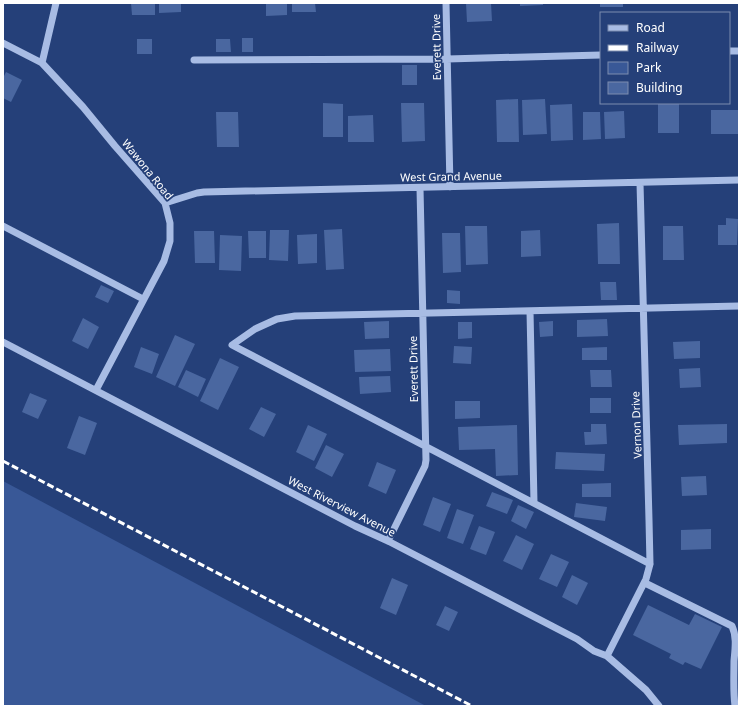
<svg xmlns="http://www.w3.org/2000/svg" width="742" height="709" font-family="'Noto Sans',sans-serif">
<rect width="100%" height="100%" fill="#254079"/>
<path fill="#395897" d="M3 481 426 706H3Z"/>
<path fill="#4a67a0" d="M131 3H155V15H132Z
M159 3H181V12L159 13Z
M266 3H287V15L266 16Z
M292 3H315L316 12H292Z
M466 3H491L492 21 467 22Z
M520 3H543V5L520 6Z
M600 3H623V7H600Z
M242 38H253V52H242Z
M137 39H152V54H137Z
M216 39H230L231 52H216Z
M402 65H417V85H402Z
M6 72 22 80 11 102 3 98V78Z
M518 99 519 142H497L496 100Z
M545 99 547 134 523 135 522 100Z
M323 103 343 104V137H323Z
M401 103H424L425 141 402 142Z
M658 103H679V133H658Z
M572 104 573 140 551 141 550 105Z
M711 110H739V134H711Z
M624 111 625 138 605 139 604 112Z
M216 112H238L239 147H217Z
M583 112H600L601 139 583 140Z
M373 115 374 142H348V116Z
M726 218 738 219 737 245H718V225H726Z
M619 223 620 264H598L597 224Z
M465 226H487L488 264 466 265Z
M663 226H683L684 260H663Z
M342 229 344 269 326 270 324 230Z
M270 230H289L288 261 269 260Z
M540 230 541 256 521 257V231Z
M194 231H214L215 263H195Z
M248 231H266V258H249Z
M442 233H460L461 272 443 273Z
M317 234V263L298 264 297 235Z
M220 235 242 236 241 271 219 270Z
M600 282H616L617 300H601Z
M101 285 114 291 108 303 95 297Z
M447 290 460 291V304L447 303Z
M83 318 99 327 88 349 72 341Z
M607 319 608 336 577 337V320Z
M389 321V338L365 339 364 322Z
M553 321V336L540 337 539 322Z
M458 322H472V338L458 339Z
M175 335 195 344 175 386 156 377Z
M700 341V358L674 359 673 342Z
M454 346 472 347 471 364 453 363Z
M141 347 159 354 152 374 134 367Z
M607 347V360H582V348Z
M390 349 391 371 355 372 354 350Z
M220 358 239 367 218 410 200 401Z
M700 368 701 387 680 388 679 369Z
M186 370 206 379 198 397 178 387Z
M590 370H611L612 387H591Z
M390 376 391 392 360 394 359 377Z
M30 393 47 400 38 419 22 412Z
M590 398H611V413H590Z
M455 401H480V418L455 419Z
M261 407 276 414 264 437 249 429Z
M79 416 97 423 85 455 67 448Z
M591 424H606L607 444 585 445 584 432H591Z
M727 424V443L679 445 678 425Z
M308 425 327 434 314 461 296 452Z
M517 425 518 475 496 476 495 449 459 450 458 427Z
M326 445 344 454 332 477 315 468Z
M556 452 605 454 604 471 555 469Z
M377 462 396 470 386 494 368 486Z
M706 476 707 495 682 496 681 477Z
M611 483V497H582V484Z
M492 492 513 500 507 514 486 506Z
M433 497 451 504 440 532 423 525Z
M576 503 607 507 605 521 574 517Z
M518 505 534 512 526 529 511 521Z
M457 509 474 515 463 544 447 538Z
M479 526 495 532 486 555 470 549Z
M711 529V549L681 550V530Z
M516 535 534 544 522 570 503 561Z
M551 554 569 562 557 587 539 579Z
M572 575 588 583 577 605 562 597Z
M392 578 408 585 396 615 380 608Z
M648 605 689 625 695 614 722 627 701 669 685 662 683 665 669 658 671 654 633 635Z
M445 606 458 612 449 631 436 625Z"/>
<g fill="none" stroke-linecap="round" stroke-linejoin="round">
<path stroke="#a8bce4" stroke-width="7" d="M446 3 450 187
M3 43 42 63 83 107 115 146 165 203 170 223V241L164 261 96 390
M729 51H739
M194 60 447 59 601 55
M42 63 56 3
M165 203 197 193 204 192 739 180
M3 226C50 251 97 275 143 299
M530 311 534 503
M3 342 355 526 388 541 577 639 594 651 607 656 646 690 659 706
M388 541 425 466 426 460 420 188
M650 564 232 345 255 329 277 319 295 316 739 306
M645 583 732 626C737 637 735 649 734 661 734 676 733 691 735 706
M607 656 646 579 650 564 649 520 640 183"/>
<path stroke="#fff" stroke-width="3" stroke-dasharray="7 3" stroke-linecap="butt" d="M3 461 472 706"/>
</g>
<g text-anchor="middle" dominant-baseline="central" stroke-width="3.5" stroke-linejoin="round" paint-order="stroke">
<g font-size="11" fill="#fff" stroke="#254079">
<text transform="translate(436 47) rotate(-91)">Everett Drive</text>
<text transform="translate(148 169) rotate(51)">Wawona Road</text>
<text transform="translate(451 176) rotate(-1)">West Grand Avenue</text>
<text transform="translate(413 369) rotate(-91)">Everett Drive</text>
<text transform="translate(636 425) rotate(-92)">Vernon Drive</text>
<text transform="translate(342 506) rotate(27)">West Riverview Avenue</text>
</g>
</g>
<rect width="742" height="709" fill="none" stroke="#ffffff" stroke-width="8"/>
<rect x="600" y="12" width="130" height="92" fill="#254079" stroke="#7c8caf"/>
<rect x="608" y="25" width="20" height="6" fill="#a8bce4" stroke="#7c8caf"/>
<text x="636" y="32" font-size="12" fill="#ffffff">Road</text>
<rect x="608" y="45" width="20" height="6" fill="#ffffff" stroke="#7c8caf"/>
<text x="636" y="52" font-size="12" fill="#ffffff">Railway</text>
<rect x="608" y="62" width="20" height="12" fill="#395897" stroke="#7c8caf"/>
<text x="636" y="72" font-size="12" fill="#ffffff">Park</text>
<rect x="608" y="82" width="20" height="12" fill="#4a67a0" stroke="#7c8caf"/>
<text x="636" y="92" font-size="12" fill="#ffffff">Building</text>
</svg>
